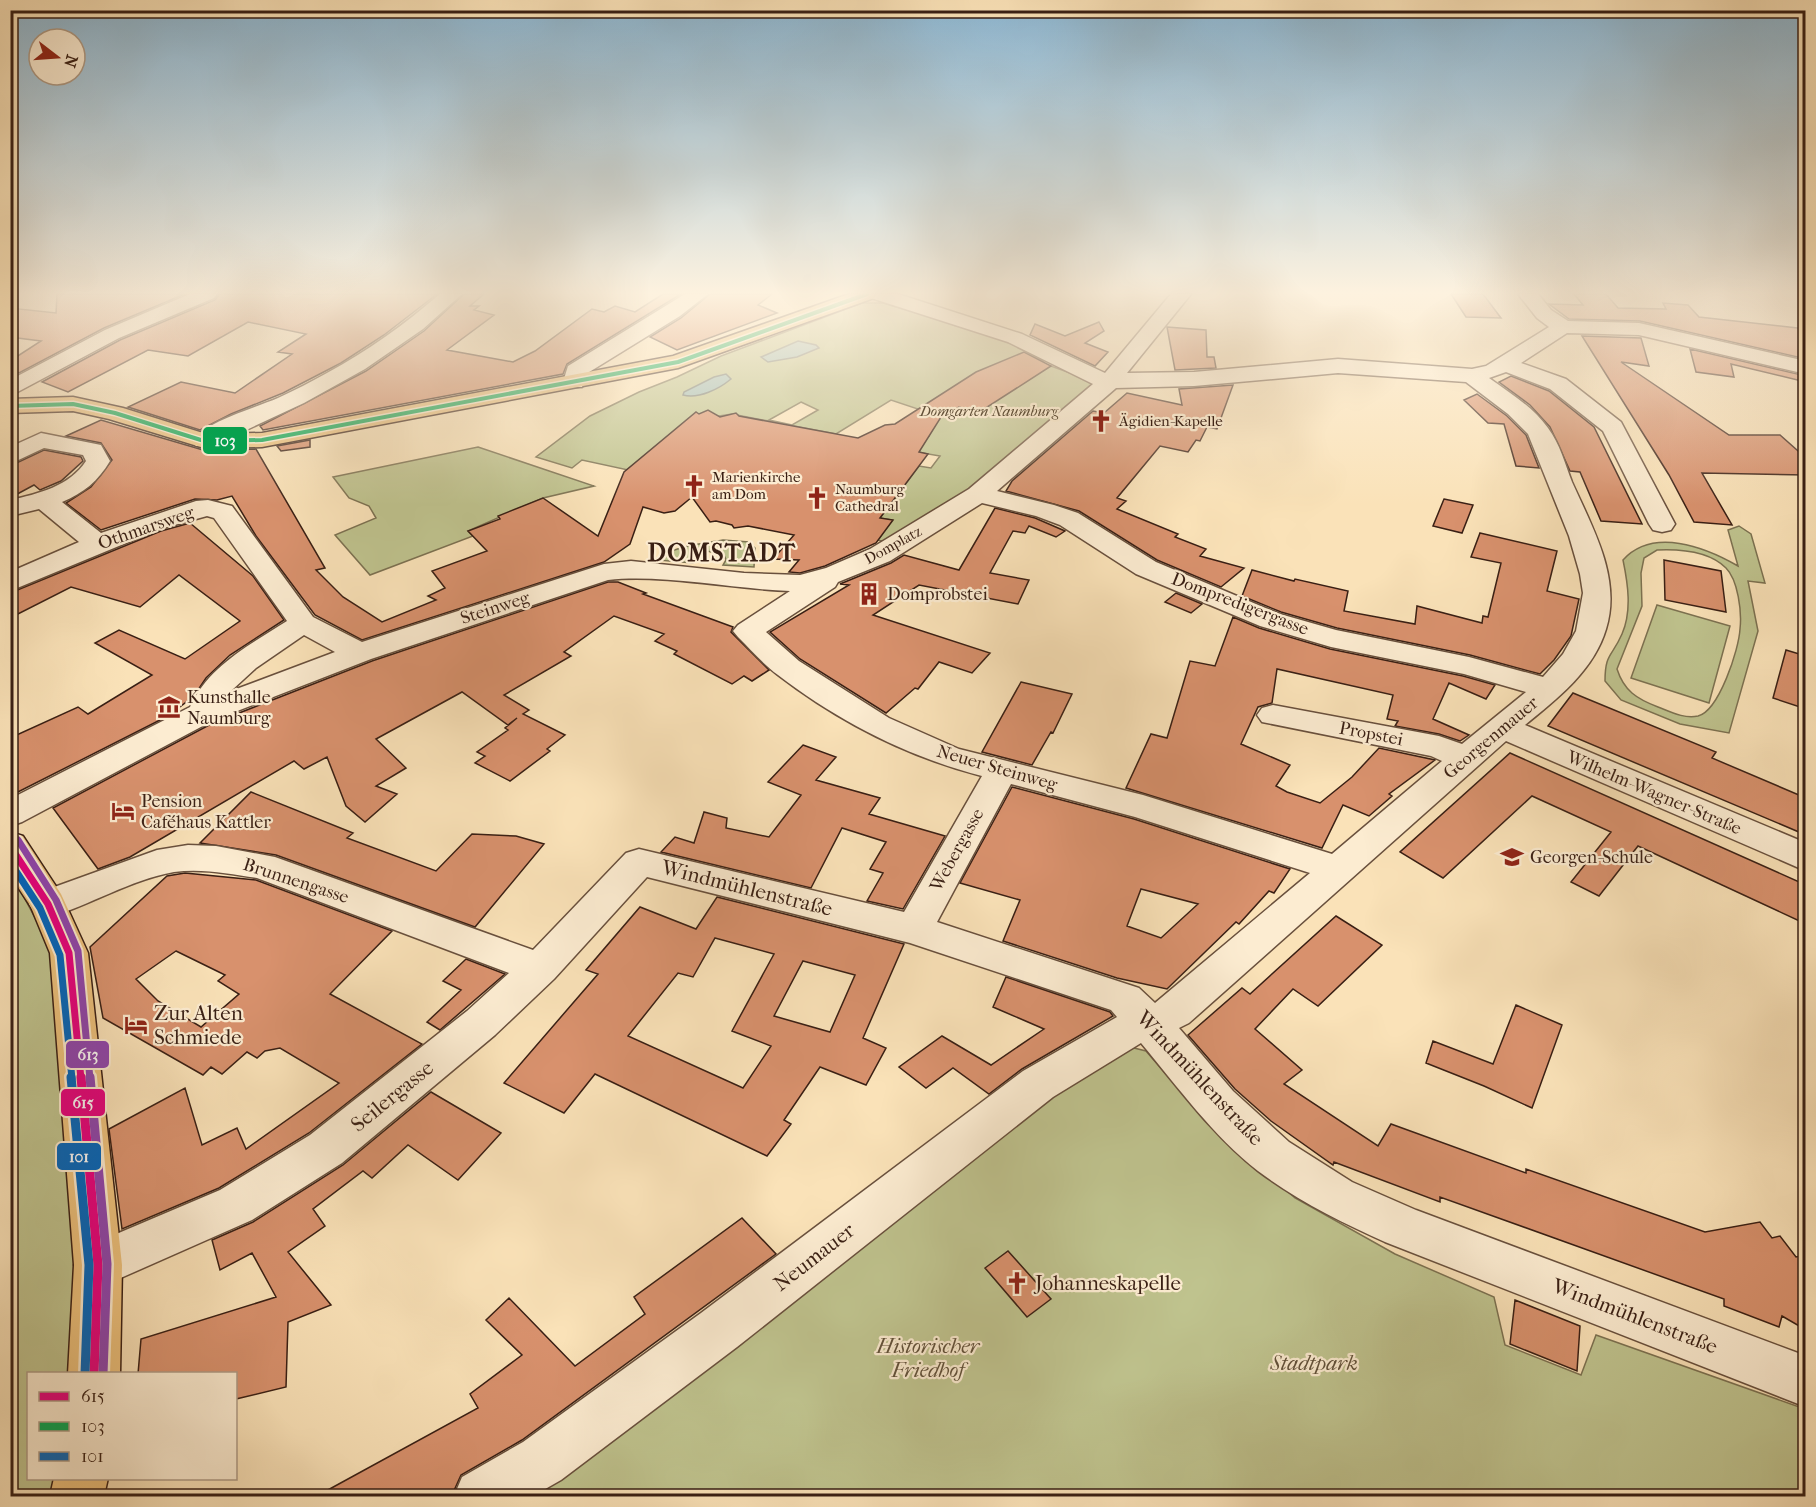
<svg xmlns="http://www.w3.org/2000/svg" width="1816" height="1507" font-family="'IM FELL French Canon',serif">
<rect width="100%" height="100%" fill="#fae2b8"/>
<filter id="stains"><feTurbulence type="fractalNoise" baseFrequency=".00333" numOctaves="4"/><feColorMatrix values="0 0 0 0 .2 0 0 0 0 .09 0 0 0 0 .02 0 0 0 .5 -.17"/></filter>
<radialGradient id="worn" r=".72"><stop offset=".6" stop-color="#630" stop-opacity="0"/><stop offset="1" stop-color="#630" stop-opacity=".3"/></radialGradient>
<path fill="#bfc38e" stroke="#7c7151" stroke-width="1.5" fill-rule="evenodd" d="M862 303H883C909 311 1036 345 1045 364L1095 382 972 493 888 543 878 540 892 520 880 518 919 466 931 468 940 456 911 451 922 437 929 436 921 410 891 400 836 434 732 414C689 418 659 443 628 470L582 460 572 468 536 457 590 416 639 392 677 377 721 356ZM801 402 818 410 792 425 769 420Z
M478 447 594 486 543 498 468 531 473 536 370 575 335 535 376 518 369 506 349 498 333 477Z
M1739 526 1751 534 1765 583 1748 581 1758 631 1729 733 1680 724 1621 700 1605 681C1605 653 1612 657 1622 634 1632 611 1628 584 1623 560 1653 527 1705 547 1738 566L1728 530ZM1657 550C1679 549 1709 551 1726 568 1738 580 1742 612 1740 629 1739 649 1719 711 1698 716 1684 719 1671 712 1658 707 1637 699 1624 691 1617 669L1642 606 1641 573 1644 558Z
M723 540 749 542 755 548 754 567 723 565 726 560 724 555 707 551 698 555 693 563 657 560C674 545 702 544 723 540Z
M1657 605 1730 626 1709 703 1631 678Z
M10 871 51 948 75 1210 72 1373 28 1374V1478L61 1479 59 1496H11Z
M1130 1047 1146 1051 1203 1117 1295 1198 1395 1254 1494 1297 1505 1345 1581 1375 1596 1335 1805 1409V1496H513L551 1476 1047 1100Z"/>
<path fill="#9fbcb6" stroke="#767d75" stroke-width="1.5" d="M798 341 816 345 819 348 797 357 768 362 761 357Z
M726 374 731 379C719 389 699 399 683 395L684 392 714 377Z"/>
<path fill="#d8916d" stroke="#391f14" stroke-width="1.5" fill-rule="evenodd" d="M57 294H185L104 328 19 373 10 370V361L41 341 10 337V308L56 313Z
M219 294H437L384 335 341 363 283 393 231 414 200 430 128 407 181 382 235 393 292 354 278 352 306 334 248 322 188 356 148 350 68 392 42 382 120 340 215 300Z
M464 294H484L470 306H479L474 310 494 315 447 350 513 362 535 351 592 309 604 312 615 306 635 312 663 294H681L567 364 563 374 263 430 260 426 366 371 424 331Z
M710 294H772L758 305 777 313 677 350 650 337 681 318Z
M1451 294H1483L1501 318 1466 317Z
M1574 294H1606L1618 308 1666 309 1663 303 1688 305 1699 317 1806 329V359L1640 321 1569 319 1549 304 1583 305Z
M1099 322 1104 331 1085 343 1108 352 1095 366 1030 335 1035 324 1065 336Z
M1167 327 1206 330 1207 357H1214L1216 368 1175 370Z
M1582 336 1641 338 1649 366 1621 362 1729 435H1780L1806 458V475L1702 473 1732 525 1694 522 1669 475Z
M1690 349 1806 376V382L1731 364 1734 377 1696 372Z
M1024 352 1051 366 978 413 959 407 941 417 919 452 928 454 880 518 893 520 876 543 825 566 800 573 789 572 799 560 773 559 794 535 748 526 734 528 732 525 716 521 710 522 692 497 675 511 664 513 643 507 630 544 604 562 362 640 315 615 256 536 232 496 217 500 195 499 101 530 66 503 91 487 112 460 101 443 66 436 101 420 203 450 256 449 325 568 316 570 343 597 382 622 436 600 428 596 445 588 432 571 487 551 468 531 500 519 498 516 543 498 598 536 624 472 696 412 699 414 708 410 720 417 736 413 739 416 858 438 885 425 895 424 976 372Z
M1511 376 1549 391 1594 427 1642 524 1601 521 1580 472 1570 471 1550 427 1530 405 1499 382Z
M1233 385 1217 429 1207 427 1200 441 1196 440 1188 452 1160 446 1117 498 1126 501 1117 509 1178 534 1175 537 1206 549 1200 556 1244 568 1221 587 1157 560 1079 511 1006 491 1012 481 1093 411 1104 413 1127 393 1182 405 1179 389Z
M1477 394 1507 416 1526 435 1539 468 1516 466 1504 424 1488 423 1464 400Z
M310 440V447L281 451 277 446Z
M44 450 81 457 83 461 61 481 40 490 34 485 10 498V466Z
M1444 499 1473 505 1462 533 1433 526Z
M995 508 1035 518 1065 531 1056 537 1029 526 1025 533 1013 531 990 573 1029 580 1018 604 919 585 873 615 990 653 972 673 939 662 918 689 915 688 886 713 800 659 770 632 849 585 840 584 891 563 904 555 959 570Z
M190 523 253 576 284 620 230 655 206 678 194 696 168 716 10 796V738L78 707 88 714 152 675 95 643 119 630 185 659 240 621 179 575 140 607 71 587 10 618V593L161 531Z
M1480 533 1557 551 1547 591 1579 599 1571 636 1554 660 1540 674 1470 655 1337 628 1281 612 1242 596 1252 570 1294 581 1295 579 1348 591 1344 611 1415 624 1417 606 1482 623 1483 616 1488 617 1501 563 1471 557Z
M1664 560 1721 571 1726 612 1665 600Z
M608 582H618L646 593 643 594 733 627 731 632 769 670 752 681 744 676 732 684 674 654 677 651 655 641 664 634 614 616 564 652 571 656 504 695 529 710 523 714 565 735 547 749 550 751 510 781 475 763 485 756 477 752 508 730 505 728 517 718 508 725 462 692 376 739 406 768 376 786 397 794 365 822 346 806 327 757 304 769 294 761 130 857 98 869 53 808 211 724 372 661Z
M1176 593 1202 604 1191 613 1165 602Z
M1233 617 1259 628 1330 649 1463 676 1495 685 1486 699 1449 683 1433 719 1469 735 1460 741 1439 734 1395 726 1398 721 1387 719 1393 695 1277 669 1272 703 1258 707 1241 744 1290 765 1276 786 1287 792 1320 803 1352 777 1379 748 1435 760 1389 794 1392 796 1369 816 1343 805 1322 848 1126 788 1151 734 1167 738 1190 661 1215 666Z
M1786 650 1806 656V709L1773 698Z
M1021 682 1072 694 1053 733 1051 732 1032 765 982 752Z
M1573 693 1716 752 1712 758 1806 798V835L1548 726Z
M803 745 836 757 816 780 880 798 869 814 945 836 903 909 867 901 883 873 870 869 886 842 842 828 811 888 661 852 675 837 694 843 704 812 727 818 726 828 769 837 801 795 768 782Z
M1510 753 1806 885V924L1638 846 1599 896 1571 882 1611 832 1532 796 1443 878 1400 852Z
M1012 787 1134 819 1290 869 1274 893 1269 891 1239 924 1236 922 1167 989 1117 978 1003 941 1020 900 960 883ZM1141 889 1198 904 1161 938 1127 926Z
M251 792 353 833 347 838 436 871 472 834 516 836 544 844 475 927 276 855 200 843Z
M185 873 256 880 392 931 330 994 422 1044 309 1133 219 1188 122 1229 109 1129 185 1088 202 1145 237 1128 246 1149 339 1083 280 1048 265 1051 257 1058 247 1052 222 1074 211 1067 203 1075 103 1018 90 947 167 876ZM176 951 225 975 218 981 239 994 201 1027 158 1001 136 979Z
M717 897 904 944 863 1038 886 1048 866 1085 820 1067 784 1120 791 1124 767 1156 595 1074 564 1113 504 1083 598 974 586 970 640 907 696 929ZM715 938 774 954 732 1031 771 1046 743 1088 628 1036 678 973 693 977ZM803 961 855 975 830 1032 774 1016Z
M1336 916 1382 945 1318 1006 1293 989 1255 1029 1302 1070 1284 1084 1378 1146 1391 1124 1526 1173V1169L1705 1232 1760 1222 1772 1238 1780 1236 1796 1257 1806 1255V1330L1782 1316 1779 1327 1724 1306V1299L1440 1197V1202L1334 1162 1333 1165 1271 1121 1235 1089 1188 1035 1242 988 1250 994Z
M466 959 505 974 440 1030 427 1022 461 990 443 981Z
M1006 977 1110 1012 1113 1016 1022 1069 989 1094 953 1068 926 1088 899 1067 942 1036 991 1065 1044 1029 993 1007Z
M1516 1005 1562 1025 1532 1108 1484 1086 1426 1063 1433 1041 1493 1064Z
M431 1092 501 1133 458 1180 408 1145 372 1178 363 1171 313 1209 325 1226 288 1252 331 1305 288 1322 286 1387 236 1399V1374H138L141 1339 276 1297 252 1253 220 1270 212 1240 253 1222 343 1165Z
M742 1218 776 1254 522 1440 461 1475 452 1495 315 1497 478 1408 470 1394 522 1355 486 1320 509 1298 575 1366 645 1314 634 1297Z
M1008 1251 1051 1299 1027 1317 985 1268Z
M1515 1300 1580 1326 1577 1371 1510 1344Z"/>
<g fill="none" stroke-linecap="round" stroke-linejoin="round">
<g stroke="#69503d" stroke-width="3">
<path id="minor" d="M190 294H217L214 298 119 338 10 396V380L105 330Z
M440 294H462L423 329 365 369 304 403 212 446H196L192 441C206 421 255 408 278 398 295 390 311 382 327 373 368 351 405 324 440 294Z
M685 294H708L680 316 586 374 582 387H566L563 382 568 366Z
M868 294H898L1022 334 1105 373 1171 294H1191L1127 373 1194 372 1338 359 1472 369 1486 366 1549 327 1537 318 1518 294H1538L1551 310 1568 321 1639 323 1806 361V374L1639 335 1567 333 1521 363 1566 379 1621 422 1675 524 1671 530 1662 532 1653 530 1649 524 1603 431 1550 389 1506 372 1489 378C1510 393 1533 407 1548 428 1560 444 1565 464 1572 482 1592 527 1622 578 1606 629 1594 670 1557 699 1525 725L1806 843V871L1506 741 1189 1023 1179 1028 1233 1091 1289 1142 1352 1182 1416 1210 1806 1356V1407L1385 1242C1341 1222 1298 1201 1258 1171 1213 1136 1178 1087 1141 1043L1053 1097 737 1347 561 1480 533 1496H454L462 1477 523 1442 701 1313 1023 1071 1117 1017 1111 1010 910 943 647 877 554 979 495 1035 342 1163 252 1220 98 1288 81 1281 74 1265 81 1249 220 1190 310 1135 467 1011 509 973 257 878C230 874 202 868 174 872 130 880 90 905 48 918L35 914 29 904 35 894 157 850 188 845 216 846 275 857 533 950 626 853 639 849 904 912 982 776C908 757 838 721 778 675 763 664 751 650 738 637L733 631 738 625 790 591C732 589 663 574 608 580L371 659 214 720 22 822 10 826V799L190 707C208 666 251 644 287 621L214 518 207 516 160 529 10 591V572L79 542 39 509 10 516V500C38 494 70 486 86 461L83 455 44 448 10 464V447L41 433 101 445 110 461C98 481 84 493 62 502L101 533 196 501 208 500 232 506 313 617 362 642 604 564 631 561 744 573 800 575 826 568 870 549 969 489 1093 384 1008 342 871 298ZM1338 373 1466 382 1508 414 1528 434 1569 536 1580 574 1583 593 1576 631 1563 654 1543 677 1469 657 1336 630 1280 614 1156 562 1078 513 1054 505 997 491 1116 388 1194 386ZM982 503 1036 516 1060 525 1136 574 1260 626 1331 647 1464 674 1526 692 1462 744 1439 736 1273 705 1262 708 1257 715 1262 722 1431 756 1442 761 1332 854 1143 795 959 749 889 718 799 661 766 632 835 587 838 582 890 561ZM304 635 335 652 231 691 256 668ZM1011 784 1135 817 1310 873 1155 1003 1139 988 937 922Z"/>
</g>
<g stroke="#391f14" stroke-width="3">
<path id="major" d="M849 294H877L874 298 678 368 262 447 204 448 109 419 73 411 10 413V399L73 397 123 408 206 434 262 433 673 356Z
M10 832 23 836 61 894 88 953 122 1265 120 1374H68L74 1265 50 953 31 907 10 875Z
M54 1478H108L104 1496H50Z"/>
</g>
<use href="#minor" fill="#fcecd1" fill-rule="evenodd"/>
<use href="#major" fill="#edc17c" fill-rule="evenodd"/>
<g stroke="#fcecd1" stroke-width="11">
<path id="bus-1-far1" d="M10 846 48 904 69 953 81 1079"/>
</g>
<g stroke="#fcecd1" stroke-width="14">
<path id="bus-1" d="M81 1077 98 1265 94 1374"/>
</g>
<g stroke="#fcecd1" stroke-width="7">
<path id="bus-2" d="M10 406 73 404 115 413 204 441 262 440 678 362 867 294"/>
</g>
<g stroke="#fcecd1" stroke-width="11">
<path id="bus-3-far1" d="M10 862 40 908 60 955 72 1079"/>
</g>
<g stroke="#fcecd1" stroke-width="14">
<path id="bus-3" d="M71 1077 89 1265 85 1374"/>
</g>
<g stroke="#fcecd1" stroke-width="11">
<path id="bus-4-far1" d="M18 840 56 900 78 951 90 1079"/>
</g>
<g stroke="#fcecd1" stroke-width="14">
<path id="bus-4" d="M90 1077 107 1264 103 1374"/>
</g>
<use href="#bus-1-far1" stroke="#e5007d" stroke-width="7"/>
<use href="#bus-1" stroke="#e5007d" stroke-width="9"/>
<use href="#bus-2" stroke="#00a651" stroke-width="4"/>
<use href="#bus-3-far1" stroke="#0065bd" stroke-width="7"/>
<use href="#bus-3" stroke="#0065bd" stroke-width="9"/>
<use href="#bus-4-far1" stroke="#8e44ad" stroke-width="7"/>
<use href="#bus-4" stroke="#8e44ad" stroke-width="9"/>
</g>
<linearGradient id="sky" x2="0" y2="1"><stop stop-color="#8bb7d4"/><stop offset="0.58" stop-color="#fdf2df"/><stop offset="1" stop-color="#fdf2df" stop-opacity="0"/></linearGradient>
<rect width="1816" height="505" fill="url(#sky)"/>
<defs>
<g id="church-bare" transform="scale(1.8)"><path d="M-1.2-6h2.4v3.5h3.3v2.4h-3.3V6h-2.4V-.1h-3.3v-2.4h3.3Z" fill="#8f2418" stroke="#fcecd1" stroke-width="2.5" paint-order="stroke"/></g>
<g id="building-bare" transform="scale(1.8)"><path d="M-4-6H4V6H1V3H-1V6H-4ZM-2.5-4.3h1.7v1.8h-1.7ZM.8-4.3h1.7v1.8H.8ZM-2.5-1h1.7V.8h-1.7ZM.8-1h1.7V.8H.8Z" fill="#8f2418" stroke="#fcecd1" stroke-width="2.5" paint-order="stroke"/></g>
<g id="museum-bare" transform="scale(1.8)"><path d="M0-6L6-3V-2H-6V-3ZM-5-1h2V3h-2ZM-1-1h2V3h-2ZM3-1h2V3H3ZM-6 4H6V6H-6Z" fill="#8f2418" stroke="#fcecd1" stroke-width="2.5" paint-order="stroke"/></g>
<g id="hotel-bare" transform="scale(1.8)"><path d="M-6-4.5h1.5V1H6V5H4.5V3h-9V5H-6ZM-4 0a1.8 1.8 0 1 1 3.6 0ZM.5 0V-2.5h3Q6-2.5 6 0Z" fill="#8f2418" stroke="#fcecd1" stroke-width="2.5" paint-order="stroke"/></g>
<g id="school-bare" transform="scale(1.8)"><path d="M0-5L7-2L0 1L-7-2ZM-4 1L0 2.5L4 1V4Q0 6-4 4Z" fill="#8f2418" stroke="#fcecd1" stroke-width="2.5" paint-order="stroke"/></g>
</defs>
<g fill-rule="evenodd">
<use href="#church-bare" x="1101" y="421"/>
<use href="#church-bare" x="694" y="486"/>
<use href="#church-bare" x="817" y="498"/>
<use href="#building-bare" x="869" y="594"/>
<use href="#museum-bare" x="169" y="707"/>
<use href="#hotel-bare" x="123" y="811"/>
<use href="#school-bare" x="1512" y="857"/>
<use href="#hotel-bare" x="136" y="1025"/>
<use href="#church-bare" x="1017" y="1283"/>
</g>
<g text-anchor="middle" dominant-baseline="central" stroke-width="4.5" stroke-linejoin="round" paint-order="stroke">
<g font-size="15" font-style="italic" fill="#615039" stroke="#fcecd1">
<text x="989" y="411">Domgarten Naumburg</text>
</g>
<g font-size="15" fill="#391f14" stroke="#fcecd1" text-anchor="start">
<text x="1119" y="421">Ägidien-Kapelle</text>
<text x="712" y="477">Marienkirche<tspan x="712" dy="17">am Dom</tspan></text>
<text x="835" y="489">Naumburg<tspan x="835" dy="17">Cathedral</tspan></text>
</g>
<g font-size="15" fill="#391f14" stroke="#fcecd1">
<text transform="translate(893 545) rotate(-29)">Domplatz</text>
</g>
<g font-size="18" fill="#391f14" stroke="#fcecd1">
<text transform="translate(146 528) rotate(-19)">Othmarsweg</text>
<text transform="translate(1240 604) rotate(21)">Dompredigergasse</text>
<text transform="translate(495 608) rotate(-18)">Steinweg</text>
<text transform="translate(1371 734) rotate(11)">Propstei</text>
<text transform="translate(1491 738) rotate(-40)">Georgenmauer</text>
<text transform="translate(997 768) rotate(16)">Neuer Steinweg</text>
<text transform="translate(1654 793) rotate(23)">Wilhelm-Wagner-Straße</text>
<text transform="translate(957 850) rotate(-61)">Webergasse</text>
<text transform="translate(296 881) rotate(18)">Brunnengasse</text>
</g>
<g font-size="18" fill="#391f14" stroke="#fcecd1" text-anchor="start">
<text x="887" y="594">Domprobstei</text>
<text x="187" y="697">Kunsthalle<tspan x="187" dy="21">Naumburg</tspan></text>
<text x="141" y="801">Pension<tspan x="141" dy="21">Caféhaus Kattler</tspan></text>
<text x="1530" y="857">Georgen-Schule</text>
</g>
<g font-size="21" fill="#391f14" stroke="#fcecd1">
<text transform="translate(747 888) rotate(14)">Windmühlenstraße</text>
<text transform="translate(1200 1078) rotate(47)">Windmühlenstraße</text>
<text transform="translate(392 1096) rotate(-39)">Seilergasse</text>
<text transform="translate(814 1257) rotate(-38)">Neumauer</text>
<text transform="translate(1635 1316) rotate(21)">Windmühlenstraße</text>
</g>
<g font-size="21" fill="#391f14" stroke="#fcecd1" text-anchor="start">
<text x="154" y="1013">Zur Alten<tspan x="154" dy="24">Schmiede</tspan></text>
<text x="1035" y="1283">Johanneskapelle</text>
</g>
<g font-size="21" font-style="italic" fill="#615039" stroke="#fcecd1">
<text x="928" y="1346">Historischer<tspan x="928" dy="24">Friedhof</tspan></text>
<text x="1314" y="1363">Stadtpark</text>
</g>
<g font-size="24" font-weight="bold" letter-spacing="1.5" fill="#391f14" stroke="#fcecd1">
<text x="722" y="553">DOMSTADT</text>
</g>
</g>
<g stroke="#fcecd1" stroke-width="2">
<rect x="202" y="426" width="46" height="29" rx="6" fill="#00a651"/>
<rect x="65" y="1040" width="45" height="29" rx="6" fill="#8e44ad"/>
<rect x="60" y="1088" width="46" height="29" rx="6" fill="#e5007d"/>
<rect x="56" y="1142" width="46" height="29" rx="6" fill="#0065bd"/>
</g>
<g font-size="16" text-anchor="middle" font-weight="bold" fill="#fff">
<text x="225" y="446">103</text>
<text x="88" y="1060">613</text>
<text x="83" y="1108">615</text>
<text x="79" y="1162">101</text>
</g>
<rect width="1816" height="1507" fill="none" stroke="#fae2b8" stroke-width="36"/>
<rect x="12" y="12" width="1792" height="1483" fill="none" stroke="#391f14" stroke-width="3"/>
<rect x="18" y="18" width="1780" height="1471" fill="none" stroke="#391f14" stroke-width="1.5"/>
<rect x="27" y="1372" width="210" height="108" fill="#fcecd1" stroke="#ae9a85" stroke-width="1.5"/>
<rect x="39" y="1392" width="30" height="9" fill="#e5007d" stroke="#ae9a85" stroke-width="1.5"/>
<text x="81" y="1402" font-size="18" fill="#391f14">615</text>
<rect x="39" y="1422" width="30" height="9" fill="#00a651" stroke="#ae9a85" stroke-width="1.5"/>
<text x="81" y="1432" font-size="18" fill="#391f14">103</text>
<rect x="39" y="1452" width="30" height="9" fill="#0065bd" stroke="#ae9a85" stroke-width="1.5"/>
<text x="81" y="1462" font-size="18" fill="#391f14">101</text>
<g transform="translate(57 57) rotate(107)"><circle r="28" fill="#fcecd1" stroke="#ae9a85" stroke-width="1.5"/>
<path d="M0-4.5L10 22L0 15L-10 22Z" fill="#8f2418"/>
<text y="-9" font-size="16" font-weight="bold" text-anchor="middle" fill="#391f14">N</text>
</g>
<rect width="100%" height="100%" filter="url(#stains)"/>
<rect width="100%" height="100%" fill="url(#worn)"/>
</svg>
